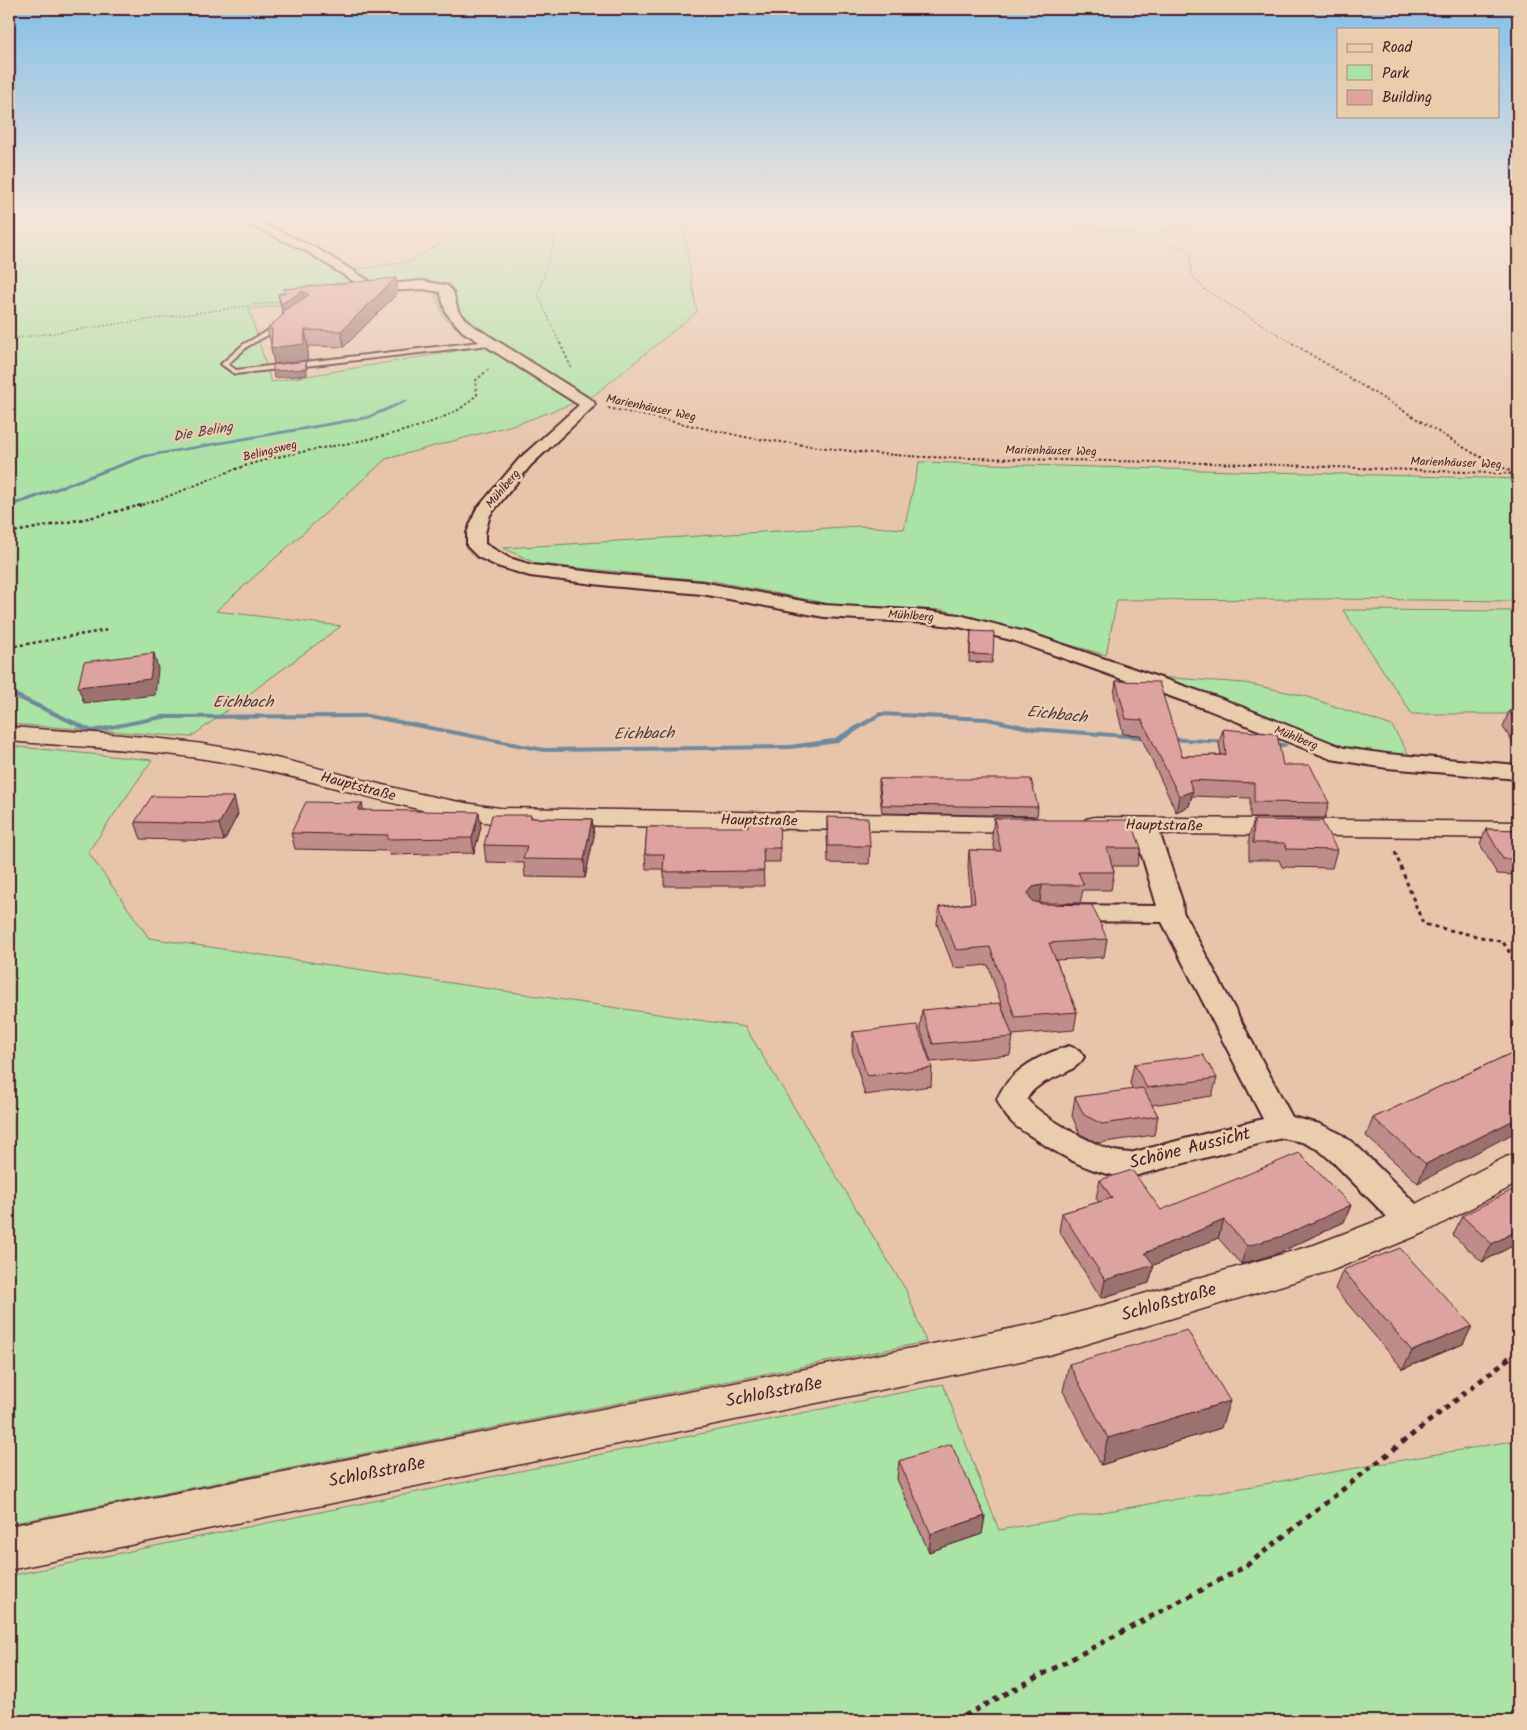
<svg xmlns="http://www.w3.org/2000/svg" width="1527" height="1730" font-family="Kalam,sans-serif">
<rect width="100%" height="100%" fill="#e6c5ac"/>
<filter id="ink" filterUnits="userSpaceOnUse"><feTurbulence type="fractalNoise" baseFrequency=".02" numOctaves="2"/><feDisplacementMap in="SourceGraphic" scale="10" xChannelSelector="R" yChannelSelector="G"/><feConvolveMatrix kernelMatrix="1 2 1 2 8 2 1 2 1" color-interpolation-filters="sRGB"/></filter>
<g filter="url(#ink)">
<path fill="#abe2a5" stroke="#7a8068" fill-rule="evenodd" d="M9 216H230L307 251 336 272 408 262 489 216H681L697 312 593 396 520 423 386 459 216 611 341 626 191 737 9 724ZM403 289 435 291 443 316 455 327 486 346 271 382 249 309Z
M1029 216H1256L1140 235Z
M919 462 1518 479V601L1328 599 1117 600 1106 655 943 610 835 605 713 581 537 564 504 548 860 526 904 529Z
M1343 610 1518 611V714H1412Z
M1157 677 1245 683 1305 696 1392 726 1409 755 1355 750 1333 746Z
M9 746 152 760 88 852 149 938 745 1027 906 1290 926 1342 9 1524Z
M943 1384 999 1530 1518 1440V1721H9V1576Z"/>
<g fill="none" stroke-linecap="round" stroke-linejoin="round">
<path fill="#6f899d" fill-rule="evenodd" d="M404 400 409 401 368 419 147 457 26 502 9 507V503L22 500 144 455 367 416Z
M9 690 92 729 162 715 368 714 544 748 790 745 833 739 880 712 987 717 1033 727 1152 736 1156 738 1152 740 1033 731 987 721 881 716 838 743 790 749 544 752 368 718 162 719 91 733 9 695Z
M1162 737 1232 740 1236 742 1232 744 1165 741H1162L1161 739Z
M1264 742 1284 743 1288 745C1282 749 1269 748 1263 744Z"/>
<g stroke="#4a1f2b" stroke-width="4">
<path id="lane" d="M282 323 284 324V326L248 346 228 364 236 370 489 341 492 343 489 345 235 374 221 364 244 344Z"/>
</g>
<g stroke="#4a1f2b" stroke-width="4">
<path id="street" d="M232 216H246L316 248 376 285 423 281 448 286 453 292 458 311 472 325 593 401 595 404 593 407 531 465 490 515 485 533V544L509 558 532 565 610 574 702 582 824 605 927 611 959 615 1029 633 1070 647 1222 699 1344 748 1387 754 1518 765V779L1387 768 1331 759 1206 709 1015 641 959 627 927 623 824 617 702 594 610 586 530 576 497 566 478 557 467 546V533L476 510 519 459 579 405 462 331 446 313 440 292 423 289 370 292 308 252Z
M1145 818 1154 820 1157 825 1182 901 1183 912 1292 1117 1320 1124 1341 1134 1357 1146 1425 1213 1429 1222 1425 1231 1413 1235 1401 1231 1335 1164 1319 1150 1302 1142 1282 1138 1130 1177C1096 1176 1065 1158 1037 1140 1027 1133 1016 1128 1009 1119 1004 1114 1000 1106 997 1099 1010 1070 1039 1055 1069 1046L1079 1050 1084 1057C1072 1078 1038 1076 1027 1099 1037 1114 1092 1144 1111 1150 1117 1152 1123 1152 1130 1153L1263 1119 1162 922 1063 921 1054 919 1050 913 1054 907 1063 905 1157 906 1133 825 1136 820Z"/>
</g>
<g stroke="#4a1f2b" stroke-width="3">
<path id="secondary" d="M9 727C90 733 173 736 253 753 336 770 415 798 500 808L1029 817 1038 819 1042 825 1038 831 1029 833 500 824C415 814 336 785 253 768 173 750 90 748 9 741Z
M1095 817 1518 822V838L1095 833 1086 831 1082 825 1086 819Z
M1518 1153V1183L1426 1232 1333 1270 1049 1355 9 1570V1526L1049 1321 1314 1245 1400 1212 1506 1157Z"/>
</g>
<path stroke="#4a1f2b" stroke-width="1" stroke-dasharray="2 2" stroke-linecap="butt" d="M1015 216 1154 240 1186 249 1191 258V274L1205 290 1294 344
M9 339 283 301
M560 344 538 295 558 228 582 216"/>
<path stroke="#4a1f2b" stroke-width="2" stroke-dasharray="2.5 2.5" stroke-linecap="butt" d="M560 343 571 367
M1292 343 1473 453 1514 473
M608 408 750 438 858 452 922 457 1253 464 1518 474
M137 506C181 495 221 471 265 460 324 445 403 439 456 411 464 407 470 400 477 395L475 381 490 368"/>
<path stroke="#4a1f2b" stroke-width="2.5" stroke-dasharray="3 3" stroke-linecap="butt" d="M9 533 89 518 142 505
M9 647 108 630"/>
<path stroke="#4a1f2b" stroke-width="3" stroke-dasharray="4 4" stroke-linecap="butt" d="M1395 852 1423 924 1503 942 1518 966"/>
<path stroke="#4a1f2b" stroke-width="5" stroke-dasharray="5.5 5.5" stroke-linecap="butt" d="M955 1721 1246 1566 1518 1351"/>
<use href="#lane" fill="#e8cdaf" fill-rule="evenodd"/>
<use href="#street" fill="#e8cdaf" fill-rule="evenodd"/>
<use href="#secondary" fill="#e8cdaf" fill-rule="evenodd"/>
</g>
<path fill="#be8c8a" stroke="#4a1f2b" d="M284 289 398 293 344 347 308 346 307 360 274 364 271 348V344L267 329 283 315 278 294H285Z
M971 631 993 655 992 663 969 662Z
M1116 681 1182 756 1221 755 1219 743 1223 729 1283 765 1329 803 1325 818H1250V798L1192 796 1189 806 1176 812 1140 735 1123 734 1114 695Z
M1509 711H1518V751L1503 727Z
M879 779 990 780 1038 807 1037 816 882 813 879 788Z
M363 810 481 827 474 853 390 855 389 851 295 849 291 833Z
M238 814 224 841 141 839 135 822Z
M531 815 532 818 592 819 594 836 585 878 525 877 524 863 486 862 484 845Z
M827 817 870 846 869 864 828 863 827 834Z
M994 818 1045 820 1141 848 1137 866H1112L1114 872 1111 890H1083L1080 903H1037L1107 939 1104 957 1056 960 1077 1012 1074 1030 1012 1035 1013 1037 1010 1055 931 1062 920 1028 922 1010 1006 1018 988 965 954 968 937 924 939 907 971 903 968 868 969 850 995 851 992 835Z
M1254 820 1337 850 1332 868 1282 867 1279 860H1249V837Z
M647 827 780 848V862H763L764 886H664V869H646L645 854Z
M1486 829 1518 830V875L1497 874 1480 844Z
M853 1032 932 1068 931 1086 865 1095 852 1051Z
M1518 1050 1418 1183 1366 1136 1373 1118Z
M1134 1064 1217 1078 1212 1096 1152 1105 1158 1116 1154 1135 1098 1143 1080 1134 1072 1116 1075 1097 1133 1090 1130 1083Z
M1100 1180 1161 1210 1351 1205 1344 1222 1276 1254 1241 1264 1218 1238 1154 1265 1149 1283 1101 1298 1059 1231 1062 1213 1099 1202 1096 1198Z
M1462 1216 1518 1243 1482 1262 1453 1235Z
M1343 1270 1472 1326 1463 1344 1403 1369 1335 1289Z
M1069 1364 1221 1428 1101 1465 1063 1391Z
M899 1461 985 1516 982 1534 929 1552 897 1479Z"/>
<path fill="#9b7270" stroke="#4a1f2b" d="M396 278 398 293 344 347 341 331Z
M303 291 306 306 284 319 281 304Z
M305 330 308 346 307 360 274 364 271 348Z
M306 361 307 368V375L274 378 273 371Z
M154 653 158 669 155 695 84 703 78 687Z
M1193 791 1189 806 1176 812 1179 796Z
M234 797 238 814 224 841 219 824Z
M362 803 365 818 358 810Z
M479 812 481 827 474 853 472 838Z
M592 819 594 836 585 878 584 860Z
M1042 885 1040 902 1031 904 1028 893 1033 887Z
M1518 1118V1131L1418 1183 1426 1164Z
M1351 1205 1344 1222 1276 1254 1241 1264 1247 1246Z
M1224 1220 1218 1238 1154 1265 1149 1283 1101 1298 1105 1280 1145 1253Z
M1518 1230V1243L1482 1262 1492 1244Z
M1472 1326 1463 1344 1403 1369 1412 1351Z
M1230 1401 1221 1428 1101 1465 1108 1438Z
M985 1516 982 1534 929 1552 931 1534Z"/>
<path fill="#dda3a0" stroke="#4a1f2b" d="M396 278 341 331 305 330 304 344 271 348 272 329H267L284 314 283 311 309 295 303 291 281 304 278 294 285 293 284 289Z
M306 361V369L273 371V365Z
M971 631 994 632 993 655 970 654Z
M154 653 150 679 78 687 84 662Z
M1116 681 1159 682 1182 756 1226 755 1223 729 1277 734 1283 765H1310L1329 803 1254 802V783L1189 780 1193 791 1179 796 1142 720 1126 719Z
M1509 711H1518V725Z
M879 779H1031L1038 807 882 805Z
M152 796 234 797 219 824 135 822Z
M306 802 362 803 358 810 479 812 472 838 387 839 388 835 291 833Z
M492 815H531V818L592 819 584 860 523 859 527 846 484 845Z
M827 817 868 818 870 846H828Z
M994 818H1044L1045 820H1131L1141 848H1107L1114 872H1078L1084 885H1042L1033 887 1028 893 1032 901 1042 904 1092 905 1107 939 1049 943 1077 1012 1015 1017 990 947 956 950 939 907 975 903 969 850 1001 851Z
M1254 820 1322 821 1337 850 1287 849 1284 843H1253Z
M748 822H779L780 848H763L764 871 663 872 664 854H645L647 827H748Z
M1486 829 1518 830V859H1503Z
M1000 1003 1013 1037 933 1044 922 1010Z
M917 1025 932 1068 867 1076 853 1032Z
M1518 1050V1118L1426 1164 1373 1118Z
M1203 1055 1217 1078 1147 1088 1134 1064Z
M1143 1088 1158 1116 1102 1124 1084 1115 1075 1097Z
M1299 1153 1351 1205 1283 1236 1247 1246 1224 1220 1145 1253 1154 1265 1105 1280 1062 1213 1112 1198 1100 1180 1132 1170 1161 1210Z
M1518 1187V1230L1492 1244 1462 1216Z
M1400 1248 1472 1326 1412 1351 1343 1270Z
M1187 1330 1230 1401 1108 1438 1069 1364Z
M951 1444 985 1516 931 1534 899 1461Z"/>
</g>
<linearGradient id="sky" x2="0" y2="1"><stop stop-color="#81bfe8"/><stop offset="0.47" stop-color="#f4e5da"/><stop offset="1" stop-color="#f4e5da" stop-opacity="0"/></linearGradient>
<rect width="1527" height="458" fill="url(#sky)"/>
<g text-anchor="middle" dominant-baseline="central" stroke-width="5" stroke-linejoin="round" paint-order="stroke">
<g font-size="12" fill="#4a1f2b" stroke="#e8cdaf">
<text transform="translate(651 408) rotate(12)">Marienhäuser Weg</text>
<text transform="translate(270 451) rotate(-14)">Belingsweg</text>
<text transform="translate(1051 451) rotate(1)">Marienhäuser Weg</text>
<text transform="translate(1456 463) rotate(2)">Marienhäuser Weg</text>
<text transform="translate(503 489) rotate(-50)">Mühlberg</text>
<text transform="translate(911 616) rotate(4)">Mühlberg</text>
<text transform="translate(1296 738) rotate(22)">Mühlberg</text>
</g>
<g font-size="14" font-style="italic" fill="#533a48" stroke="#e8cdaf">
<text transform="translate(203 432) rotate(-10)">Die Beling</text>
</g>
<g font-size="15" fill="#4a1f2b" stroke="#e8cdaf">
<text transform="translate(358 787) rotate(15)">Hauptstraße</text>
<text transform="translate(759 821) rotate(1)">Hauptstraße</text>
<text transform="translate(1164 826) rotate(1)">Hauptstraße</text>
</g>
<g font-size="16" font-style="italic" fill="#533a48" stroke="#e8cdaf">
<text x="243" y="702">Eichbach</text>
<text transform="translate(1057 715) rotate(6)">Eichbach</text>
<text transform="translate(644 734) rotate(-1)">Eichbach</text>
</g>
<g font-size="18" fill="#4a1f2b" stroke="#e8cdaf">
<text transform="translate(1190 1149) rotate(-14)">Schöne Aussicht</text>
<text transform="translate(1169 1303) rotate(-16)">Schloßstraße</text>
<text transform="translate(774 1393) rotate(-11)">Schloßstraße</text>
<text transform="translate(377 1473) rotate(-11)">Schloßstraße</text>
</g>
</g>
<rect width="1527" height="1730" fill="none" stroke="#e8cdaf" stroke-width="30"/>
<rect x="15" y="15" width="1497" height="1700" fill="none" stroke="#4a1f2b" stroke-width="2" filter="url(#ink)"/>
<rect x="1337" y="28" width="162" height="90" fill="#e8cdaf" stroke="#a9877a"/>
<rect x="1347" y="44" width="25" height="8" fill="#e8cdaf" stroke="#a9877a"/>
<text x="1382" y="52" font-size="15" fill="#4a1f2b">Road</text>
<rect x="1347" y="65" width="25" height="15" fill="#abe2a5" stroke="#a9877a"/>
<text x="1382" y="78" font-size="15" fill="#4a1f2b">Park</text>
<rect x="1347" y="90" width="25" height="15" fill="#dda3a0" stroke="#a9877a"/>
<text x="1382" y="102" font-size="15" fill="#4a1f2b">Building</text>
</svg>
